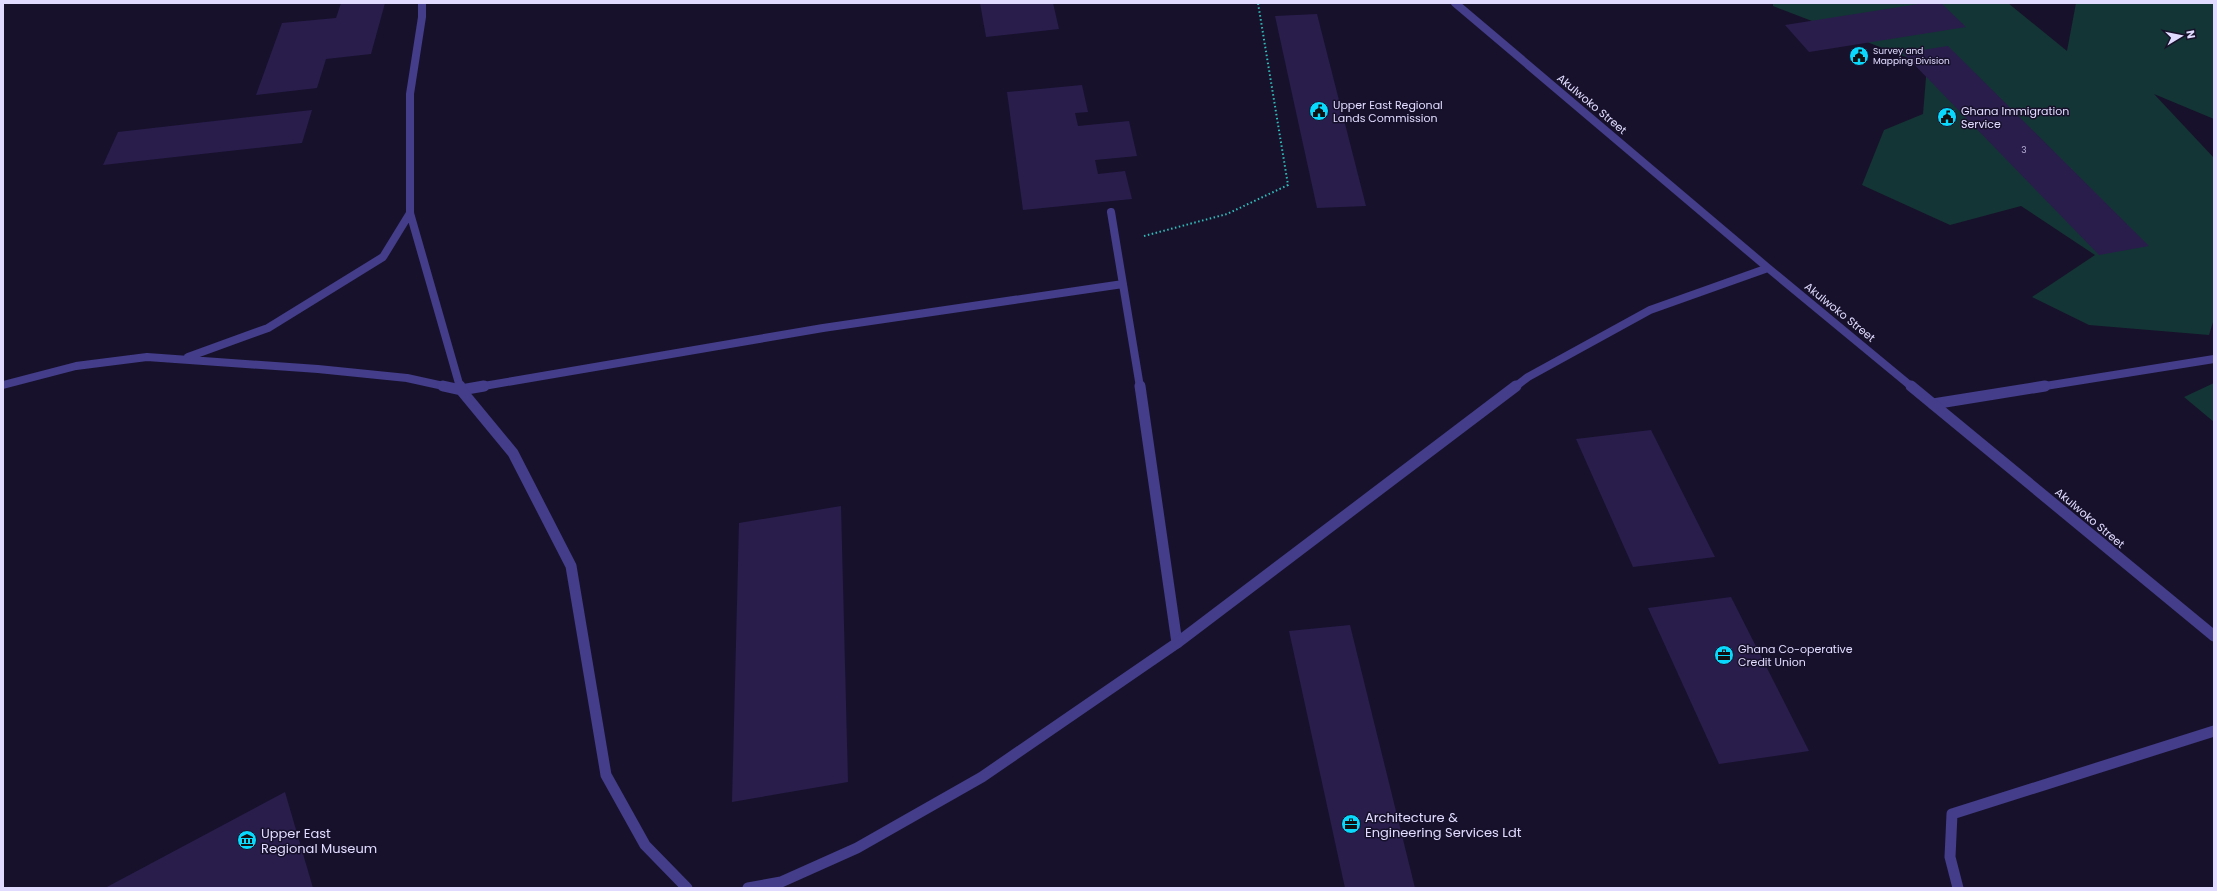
<svg xmlns="http://www.w3.org/2000/svg" width="2217" height="891" font-family="Poppins,sans-serif">
<rect width="100%" height="100%" fill="#17112b"/>
<path fill="#143535" d="M1773 3H2008L2067 51 2076 3H2214V119L2154 94 2214 158V319L2209 335 2089 325 2032 297 2095 255 2021 206 1950 225 1862 185 1884 130 1923 114 1927 65 1773 6Z
M2214 383V422L2184 397Z"/>
<path fill="#291d4c" d="M341 3H385L371 54 326 59 317 88 256 95 282 23 336 18Z
M980 3H1053L1059 29 986 37Z
M1925 3H1941L1966 27 1809 52 1785 25Z
M1317 14 1366 206 1317 208 1275 16Z
M1948 46 2149 246 2099 255 1903 53Z
M1082 85 1088 112 1075 113 1078 126 1129 121 1137 156 1095 160 1098 174 1125 171 1132 199 1023 210 1007 92Z
M312 110 302 143 103 165 118 132Z
M1651 430 1715 557 1633 567 1576 439Z
M841 506 848 782 732 802 739 523Z
M1731 597 1809 751 1719 764 1648 608Z
M1350 625 1415 888H1345L1289 631Z
M285 792 313 888H105Z"/>
<g fill="none" stroke-linecap="round" stroke-linejoin="round">
<path stroke="#32bdba" stroke-width="2" stroke-dasharray="1.5 2.5" stroke-linecap="butt" d="M1144 236 1227 214 1288 185 1258 3"/>
<path stroke="#433d8a" stroke-width="8" d="M1111 212 1140 387
M478 387 823 328 1123 284
M2039 387 2214 359"/>
<path stroke="#433d8a" stroke-width="11" d="M1140 386 1177 643
M461 390 484 386
M1933 404 2045 386"/>
<path stroke="#433d8a" stroke-width="8" d="M422 3V17L410 94V213L460 387
M1455 3 1768 268 1912 387
M188 357 268 328 383 257 410 213
M3 385 76 366 147 357 318 369 407 378 448 387
M1515 387 1528 377 1650 310 1768 268"/>
<path stroke="#433d8a" stroke-width="11" d="M443 386 461 390 513 453 571 566 606 775 645 845 687 888
M460 386 461 390
M1911 386 2214 636
M748 888 781 882 857 848 982 777 1177 643 1516 386
M1958 888 1950 857 1952 814 2214 731"/>
</g>
<defs>
<g id="civic-disc" transform="scale(1)"><circle r="9.5" fill="#09dafd" stroke="#17112b"/><path d="M-.6-6.5H3V-4.5H.6V-3L4-1V1h2V6H-6V1h2V-1L-.6-3ZM-1.2 2.5V6h2.4V2.5Z" fill="#111"/></g>
<g id="office-disc" transform="scale(1)"><circle r="9.5" fill="#09dafd" stroke="#17112b"/><path d="M-6-3h4V-5.5h4V-3h4V5H-6ZM-1-4.5V-3h2v-1.5ZM-6 0V1H6V0Z" fill="#111"/></g>
<g id="museum-disc" transform="scale(1)"><circle r="9.5" fill="#09dafd" stroke="#17112b"/><path d="M0-6L6-3V-2H-6V-3ZM-5-1h2V3h-2ZM-1-1h2V3h-2ZM3-1h2V3H3ZM-6 4H6V6H-6Z" fill="#111"/></g>
</defs>
<g fill-rule="evenodd">
<use href="#civic-disc" x="1859" y="56"/>
<use href="#civic-disc" x="1319" y="111"/>
<use href="#civic-disc" x="1947" y="117"/>
<use href="#office-disc" x="1724" y="655"/>
<use href="#office-disc" x="1351" y="824"/>
<use href="#museum-disc" x="247" y="840"/>
</g>
<g text-anchor="middle" dominant-baseline="central" stroke-width="3" stroke-linejoin="round" paint-order="stroke">
<g font-size="9" fill="#e1dcff" stroke="#17112b" text-anchor="start">
<text x="1873" y="51">Survey and<tspan x="1873" dy="10">Mapping Division</tspan></text>
</g>
<g font-size="9" fill="#b3acd2">
<text x="2024" y="150">3</text>
</g>
<g font-size="11" fill="#e1dcff" stroke="#17112b">
<text transform="translate(1592 104) rotate(40)">Akulwoko Street</text>
<text transform="translate(1840 312) rotate(39)">Akulwoko Street</text>
<text transform="translate(2090 518) rotate(40)">Akulwoko Street</text>
</g>
<g font-size="11" fill="#e1dcff" stroke="#17112b" text-anchor="start">
<text x="1333" y="105">Upper East Regional<tspan x="1333" dy="13">Lands Commission</tspan></text>
<text x="1961" y="111">Ghana Immigration<tspan x="1961" dy="13">Service</tspan></text>
<text x="1738" y="649">Ghana Co-operative<tspan x="1738" dy="13">Credit Union</tspan></text>
</g>
<g font-size="13" fill="#e1dcff" stroke="#17112b" text-anchor="start">
<text x="1365" y="817">Architecture &amp;<tspan x="1365" dy="15">Engineering Services Ldt</tspan></text>
<text x="261" y="833">Upper East<tspan x="261" dy="15">Regional Museum</tspan></text>
</g>
</g>
<rect width="2217" height="891" fill="none" stroke="#e1dcff" stroke-width="8"/>
<g transform="translate(2181 36) rotate(80)" stroke="#17112b" stroke-width="3" paint-order="stroke">
<path d="M0-3L7 15L0 10L-7 15Z" fill="#e1dcff"/>
<text y="-6" font-size="11" font-weight="bold" text-anchor="middle" fill="#e1dcff">N</text>
</g>
</svg>
